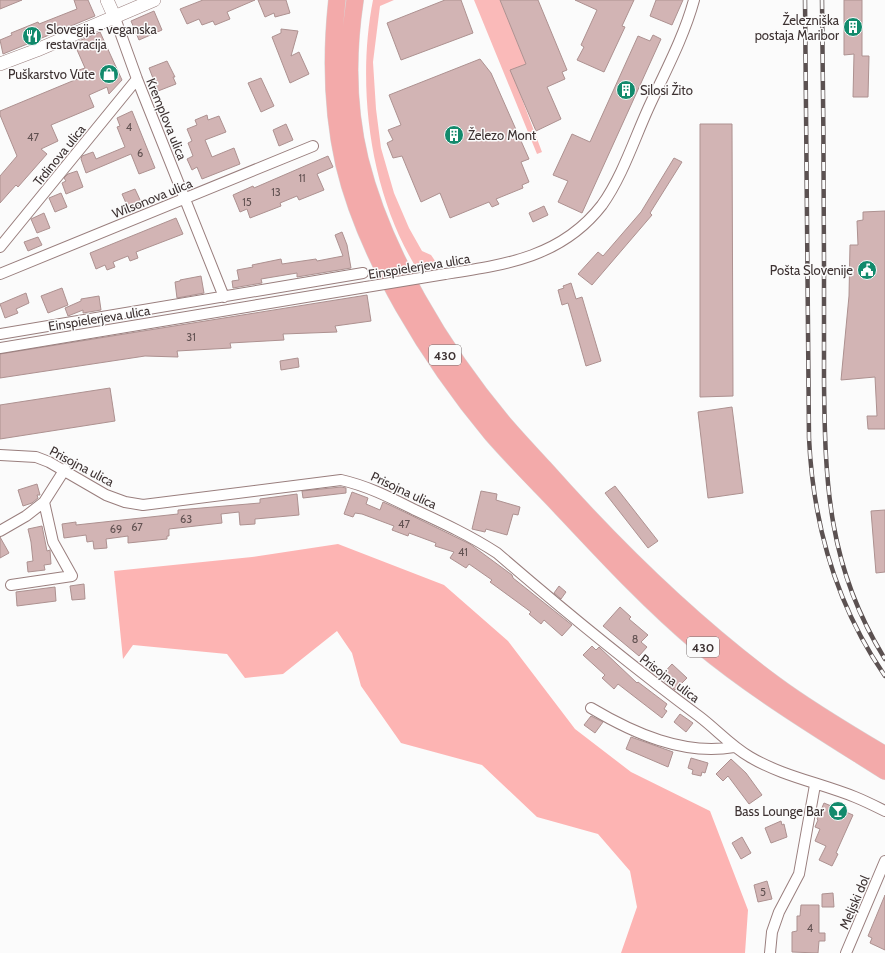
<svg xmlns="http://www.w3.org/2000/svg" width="885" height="953" font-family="Cabin,sans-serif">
<rect width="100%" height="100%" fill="#fbfbfb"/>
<path fill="#fabab9" d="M373 0H394L380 6 373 62 376 109 381 148 394 193 409 228 422 251 431 255 440 268 419 272C370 196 356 87 373 0Z
M474 0H500L526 64 511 70 542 152 537 154Z"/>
<path fill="#fdb4b3" d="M338 544 444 585 508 641 575 729 631 772 710 811 748 910 745 953H621L637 907 630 871 598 834 537 817 482 765 401 743 361 686 352 653 337 631 283 674 245 678 227 654 133 645 123 659 114 571 252 557Z"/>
<path fill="#d2b4b4" stroke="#ad9190" d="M0 0H22L0 9Z
M74 0H88L95 16 3 54 0 40 12 35 11 33 38 22 39 24 77 9Z
M203 0H255L227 12 230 19 215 25 213 21 202 25 199 19 187 24 180 9Z
M258 0H286L290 13 275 17 274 13 265 17Z
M445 0H461L473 33 401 60 387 23Z
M500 0H538L567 70 562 72 565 79 547 87 561 119 536 131 510 70 526 64Z
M575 0H634L622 26 625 27 604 72 577 60 584 47 581 45 597 10Z
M656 0H683L672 25 650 16Z
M844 0H862V56H869L868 97H853L854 54 844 55Z
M154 11 162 30 139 40 131 21Z
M281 29 298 31 291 56 299 52 309 74 290 83 272 37 281 33Z
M100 32 122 80 109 94 107 87 89 95 94 107 51 125 58 141 41 149 47 154 18 187 16 185 0 203V176L17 156 0 115V111L82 77 79 70 85 68 74 43Z
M653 35 661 39 582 213 558 202 568 181 553 175 572 134 590 142 638 36 650 41Z
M480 59 491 73 529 159 521 162 529 182 522 185 523 188 496 199 499 204 492 207 489 202 450 218 440 193 421 202 402 156 393 158 387 143 393 140 388 130 401 125 389 95Z
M167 61 175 77H173L176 84 158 91 149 68Z
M261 78 274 106 261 112 248 83Z
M132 111 155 168 139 174 131 154 86 173 81 159 82 156 93 152 96 159 125 147 117 127 120 126 117 118Z
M207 115 208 120 219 116 226 132 205 140 212 157 234 148 240 164 202 179 197 167 192 170 187 159 193 156 188 143 192 141 187 129 197 125 195 120Z
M286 124 293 140 279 146 273 130Z
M700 124H732L733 396 700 397Z
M328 156 333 167 317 174 324 190 299 200 297 196 280 203 281 206 250 218 247 209 240 212 233 195 253 186 254 188Z
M674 158 682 162 650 213 652 215 592 285 578 274 598 252 603 256 641 212Z
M77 171 83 187 66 194 62 183 66 181 64 178 68 174Z
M135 189 142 204 129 210 122 194Z
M61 193 67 207 55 212 49 198Z
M544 206 548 215 533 222 529 213Z
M885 211V429H868L867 416H877L875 377 841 380 849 296 850 245H858L857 221 863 220V212Z
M44 213 50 228 37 233 31 219Z
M176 218 183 234 136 252 138 258 130 261 128 256 113 262 115 267 107 270 105 265 96 269 90 253Z
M342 232 347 245 351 268 297 277V273L261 279 262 283 233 288 232 281 239 280 237 270 253 267 252 265 281 259 282 264 316 259 317 261 343 256 335 235Z
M38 237 42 245 28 251 24 242Z
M201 276 204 293 177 298 175 282 180 281V280Z
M571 283 576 299 582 297 601 361 586 366 568 303 562 305 558 290 564 288 563 286Z
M62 288 68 305 48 313 41 296Z
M26 293 29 303 16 309 18 313 5 318 0 304Z
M367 295 371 321 335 326 337 332 283 334 284 340 230 343 231 348 177 351 178 357 145 356 0 378V354Z
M99 296 101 310 83 313V310L68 316 65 308 81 301V299Z
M298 358 299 367 281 370 280 361Z
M110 388 115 421 0 439V405Z
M732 407 743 493 708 498 698 412Z
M37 484 40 495H37L38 498 32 503 23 506 18 490Z
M615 486 658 541 648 548 605 493Z
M341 487 346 488V493L303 498 302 491Z
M481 491 497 494 496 500 520 507 518 515 513 514 507 535 486 529 485 532 472 529Z
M352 492 368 498 366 504 380 510 383 502 392 506 470 544 512 575 513 578 572 625 562 636 544 620 541 624 529 614 531 612 490 582 492 580 469 564 466 568 450 558 454 552 435 546 436 543 409 533 408 536 392 530 394 526 362 514 355 513 353 517 344 514Z
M297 494 299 515 255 519V524L240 525 239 512 221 514 222 523 169 529V536H167V539L128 543V536L106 539 107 548 94 549 93 541 87 542 86 535 64 538 62 524 76 522V525L178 514V510L260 503V499Z
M885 510V572L876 573 871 511Z
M42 526 47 551 50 550 51 564 44 565 45 570 28 572 27 562 33 561 31 542 28 529Z
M0 537 9 553 0 558Z
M84 584 85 599 72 600 70 586Z
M559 586 566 592 561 599 554 593Z
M55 587 56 601 17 606 16 592Z
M620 607 631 617 629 619 648 635 641 642 647 647 639 656 603 626Z
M592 646 596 650 599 647 637 683 638 682 667 704 664 709 667 711 662 718 618 684 614 689 602 678 605 675 583 655Z
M672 664 687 678 675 690 660 677Z
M680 714 693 723 686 732 674 722Z
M591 716 603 722 595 733 584 725Z
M631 737 673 752 668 767 626 749Z
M691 758 708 763 705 773 702 772 701 776 692 774 693 770 688 768Z
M731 759 746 773 762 795 749 804 728 776 723 781 716 774Z
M824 803 853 815 836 853 838 854 832 866 819 860 826 846 815 841 820 829 815 827 818 820 817 819Z
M781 821 782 825 784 824 787 837 771 843 765 828Z
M742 837 751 853 741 859 732 843Z
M767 881 772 899 758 902 754 885Z
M833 893 834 907H822V894Z
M885 895V950L870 943 872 938 868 936Z
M801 905H819V933H825V941H819L818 953 792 952V932L797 931V916H800Z"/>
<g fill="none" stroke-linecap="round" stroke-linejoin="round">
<g stroke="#997e7d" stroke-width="12">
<path id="minor" d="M115 18 137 79 224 297
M0 247 137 79
M0 274 313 146
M445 274C505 265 562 257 602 205 622 177 634 140 648 109 664 74 684 37 694 0
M0 334 363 273
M0 348 366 287
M0 455 36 457 49 462 106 495 125 502 143 505 341 480C368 486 391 498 415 510 443 523 471 536 497 553 563 610 630 665 700 717 717 730 731 746 750 757 782 776 820 783 855 797 865 801 875 806 885 811
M0 531 26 516 44 502 65 469
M11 585 72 576 53 542 44 502
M591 708C633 733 684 756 734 747
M770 953 772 932 779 912 799 874 815 785
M846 953 885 861"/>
</g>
<g stroke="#997e7d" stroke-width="14">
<path id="tertiary" d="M107 0 115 18
M0 64 37 50 154 0"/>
</g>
<g stroke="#d8d6d6" stroke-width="18">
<path id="trunk" d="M337 0C331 55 332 110 344 164 366 257 431 361 492 434 513 458 535 480 557 503 603 552 648 601 699 644 757 692 822 731 885 771
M355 0C347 53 347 107 360 160 383 252 443 352 504 424 517 439 530 453 543 467 614 547 689 621 774 684 809 710 848 733 885 755"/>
</g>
<use href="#minor" stroke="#fff" stroke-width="10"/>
<use href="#tertiary" stroke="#fff" stroke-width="13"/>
<use href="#trunk" stroke="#f3aaaa" stroke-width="17"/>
<g stroke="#5b5151" stroke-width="4.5">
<path id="rail" d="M805 0 809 438C813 524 836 605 885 676
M822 0C823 88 824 175 824 263 824 302 824 341 824 381 825 484 828 568 885 659"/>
</g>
<use href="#rail" stroke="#fbfbfb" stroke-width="3" stroke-dasharray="9" stroke-linecap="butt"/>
<g stroke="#997e7d" stroke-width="12" stroke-linecap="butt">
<path id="minor-bridge" d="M366 287 445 274"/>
</g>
<use href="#minor-bridge" stroke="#fff" stroke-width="10"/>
</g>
<defs>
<g id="building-disc" transform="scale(1)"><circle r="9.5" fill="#128a6c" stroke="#fbfbfb"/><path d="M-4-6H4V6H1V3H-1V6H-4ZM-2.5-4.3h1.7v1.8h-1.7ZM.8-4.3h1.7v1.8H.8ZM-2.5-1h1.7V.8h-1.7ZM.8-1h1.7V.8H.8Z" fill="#fff"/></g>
<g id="restaurant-disc" transform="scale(1)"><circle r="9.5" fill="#128a6c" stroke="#fbfbfb"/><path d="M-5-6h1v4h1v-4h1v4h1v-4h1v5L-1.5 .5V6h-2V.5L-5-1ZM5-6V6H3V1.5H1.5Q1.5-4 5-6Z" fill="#fff"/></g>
<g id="shop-disc" transform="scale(1)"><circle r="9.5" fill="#128a6c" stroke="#fbfbfb"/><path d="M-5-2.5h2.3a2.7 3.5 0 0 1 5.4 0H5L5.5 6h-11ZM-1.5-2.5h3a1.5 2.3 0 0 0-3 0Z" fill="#fff"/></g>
<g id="civic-disc" transform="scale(1)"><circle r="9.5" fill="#128a6c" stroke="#fbfbfb"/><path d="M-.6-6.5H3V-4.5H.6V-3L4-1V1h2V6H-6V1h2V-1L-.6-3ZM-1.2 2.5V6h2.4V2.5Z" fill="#fff"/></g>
<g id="bar-disc" transform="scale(1)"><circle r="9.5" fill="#128a6c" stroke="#fbfbfb"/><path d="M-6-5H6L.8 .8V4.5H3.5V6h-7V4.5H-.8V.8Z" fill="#fff"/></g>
</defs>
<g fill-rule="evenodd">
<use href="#building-disc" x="853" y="27"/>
<use href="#restaurant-disc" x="32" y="36"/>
<use href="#shop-disc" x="109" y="74"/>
<use href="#building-disc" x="626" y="90"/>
<use href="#building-disc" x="454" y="135"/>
<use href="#civic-disc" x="867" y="270"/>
<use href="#bar-disc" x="838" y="811"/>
</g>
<g text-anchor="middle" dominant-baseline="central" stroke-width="3" stroke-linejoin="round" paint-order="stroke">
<g font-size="11" fill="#625252">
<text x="129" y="127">4</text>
<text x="33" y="137">47</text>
<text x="140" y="153">6</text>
<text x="302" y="178">11</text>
<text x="276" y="192">13</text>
<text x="247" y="202">15</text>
<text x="191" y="337">31</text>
<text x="186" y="519">63</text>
<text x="404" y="524">47</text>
<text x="137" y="527">67</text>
<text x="116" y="529">69</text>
<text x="463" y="552">41</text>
<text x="635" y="639">8</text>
<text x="763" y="892">5</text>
<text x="810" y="928">4</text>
</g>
<g fill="#fbfbfb" stroke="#766e6e" stroke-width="1">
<rect x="429" y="345" width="32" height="20" rx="3"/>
<rect x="687" y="637" width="32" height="20" rx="3"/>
</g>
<g font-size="12" font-weight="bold" fill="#3d3232">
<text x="445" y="355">430</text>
<text x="703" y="647">430</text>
</g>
<g font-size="13" fill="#3d3232" stroke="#fbfbfb" text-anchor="end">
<text x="839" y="20">Železniška<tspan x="839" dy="15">postaja Maribor</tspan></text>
<text x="46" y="29" text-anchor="start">Slovegija - veganska<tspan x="46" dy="15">restavracija</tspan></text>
<text x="95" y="74">Puškarstvo Vute</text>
<text x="640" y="90" text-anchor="start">Silosi Žito</text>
<text x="468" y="135" text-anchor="start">Železo Mont</text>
<text x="853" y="270">Pošta Slovenije</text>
<text x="824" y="811">Bass Lounge Bar</text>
</g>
<g font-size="13" fill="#3d3232" stroke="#fbfbfb">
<text transform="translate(167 119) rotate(68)">Kremplova ulica</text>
<text transform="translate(59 155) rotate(-51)">Trdinova ulica</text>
<text transform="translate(152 198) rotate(-22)">Wilsonova ulica</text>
<text transform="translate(419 266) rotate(-9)">Einspielerjeva ulica</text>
<text transform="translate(99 318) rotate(-9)">Einspielerjeva ulica</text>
<text transform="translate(82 466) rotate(28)">Prisojna ulica</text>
<text transform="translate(404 490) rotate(25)">Prisojna ulica</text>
<text transform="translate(670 678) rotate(37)">Prisojna ulica</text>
<text transform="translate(854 902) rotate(-67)">Meljski dol</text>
</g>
</g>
</svg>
